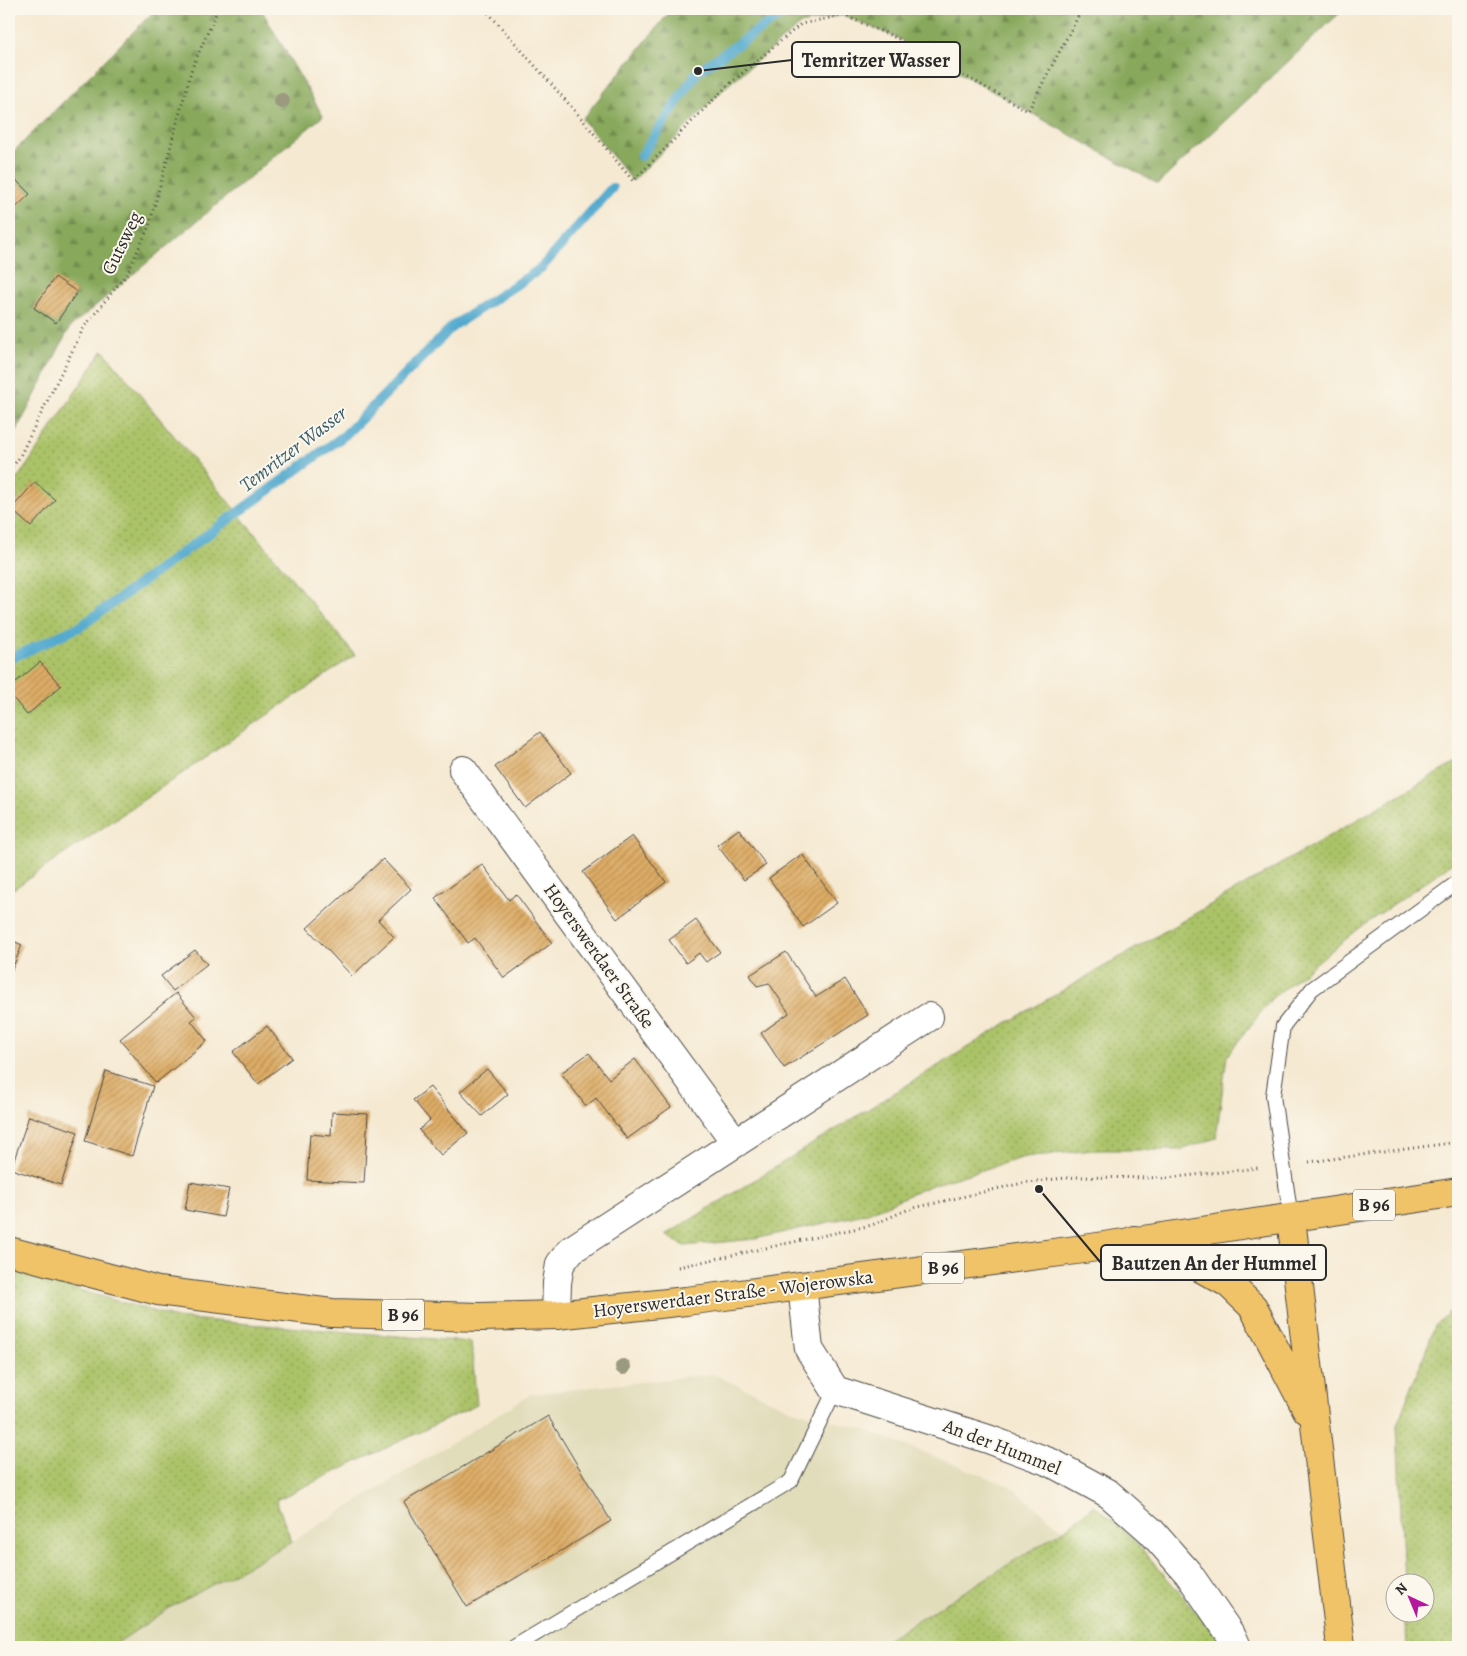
<svg xmlns="http://www.w3.org/2000/svg" width="1467" height="1656" font-family="Alegreya,serif">
<defs>
<pattern id="grass-dots" width="8" height="8" patternUnits="userSpaceOnUse" patternTransform="scale(1.25)"><rect width="8" height="8" fill="#abc368"/><path d="M2 2h.1M6 6h.1" fill="none" stroke="#8b9f56" stroke-width="1.8" stroke-linecap="round"/></pattern>
<pattern id="forest-firs" width="22" height="20" patternUnits="userSpaceOnUse" patternTransform="scale(1.25)"><rect width="22" height="20" fill="#88a95c"/><path d="M5 1l3.5 6h-7zM16 11l3.5 6h-7z" fill="#6f8a4c"/></pattern>
<pattern id="building-hatch" width="6" height="6" patternUnits="userSpaceOnUse" patternTransform="scale(1.25)"><rect width="6" height="6" fill="#dead66"/><path d="M-1 1l2-2M0 6l6-6M5 7l2-2" fill="none" stroke="#b48d54"/></pattern>
</defs>
<rect width="100%" height="100%" fill="#fbf7ec"/>
<filter id="ink" filterUnits="userSpaceOnUse"><feTurbulence type="fractalNoise" baseFrequency=".02" numOctaves="2"/><feDisplacementMap in="SourceGraphic" scale="10" xChannelSelector="R" yChannelSelector="G"/><feConvolveMatrix kernelMatrix="1 2 1 2 8 2 1 2 1" color-interpolation-filters="sRGB"/></filter>
<filter id="wash" filterUnits="userSpaceOnUse"><feTurbulence type="fractalNoise" baseFrequency=".0096" numOctaves="4" result="noise"/><feDisplacementMap in="SourceGraphic" scale="20" xChannelSelector="R" yChannelSelector="G"/><feGaussianBlur stdDeviation="1.12" result="paint"/><feColorMatrix in="noise" values="0 0 0 0 0 0 0 0 0 0 0 0 0 0 0 0 0 1.4 0 .05"/><feComposite in="paint" operator="in"/></filter>
<g filter="url(#wash)">
<rect width="100%" height="100%" fill="#f5e9d2"/>
<path fill="#e1dcba" d="M713 1374 792 1410 863 1429 1010 1486 1064 1530 875 1647H111L171 1607 292 1542 531 1394Z"/>
<path fill="url(#grass-dots)" stroke="#6b774a" d="M103 350 355 655 9 892V489L27 465Z
M1458 761V859L1361 927 1271 999 1227 1056 1216 1138 1181 1150H1094L1025 1157 932 1185 868 1213 755 1239 684 1246 666 1235 1005 1024Z
M9 1270 177 1318 471 1342 477 1405 276 1500 292 1542 171 1607 111 1647H9Z
M1458 1303V1647H1407L1405 1614H1424V1584L1404 1583 1397 1425 1435 1326Z
M1094 1505 1128 1533 1219 1638 1224 1647H875L1064 1530Z"/>
<path fill="url(#forest-firs)" stroke="#5a6a44" d="M156 9H261L323 116 70 327 9 446V156Z
M672 9H1344L1158 184 899 39 843 15 801 24 727 86 633 181 582 119Z"/>
<g fill="none" stroke-linecap="round" stroke-linejoin="round">
<path stroke="#51a9ce" stroke-width="10" d="M641 156 698 71 790 9
M9 659 81 626 345 435 453 326 540 269 612 188"/>
</g>
<g id="blocks">
<path fill="url(#building-hatch)" d="M11 175 30 194 9 214V177Z
M55 277 77 292 56 323 34 308Z
M35 482 55 500 31 527 11 509Z
M40 662 61 686 27 715 9 693V688Z
M540 732 571 773 525 808 495 767Z
M739 829 766 865 744 880 717 845Z
M632 836 666 882 617 919 583 872Z
M802 854 837 903 803 927 769 878Z
M383 859 411 889 378 920 394 937 352 976 307 928Z
M482 864 509 900 516 894 552 943 504 978 475 938 468 943 435 898Z
M696 920 720 952 706 962 699 953 686 963 669 940Z
M9 939 22 945 9 977Z
M195 950 207 964 173 991 161 976Z
M786 952 816 997 845 979 868 1015 784 1068 761 1033 789 1013 769 983 757 986 750 975Z
M176 993 196 1017 191 1021 207 1041 156 1083 120 1039Z
M267 1026 292 1058 258 1084 233 1052Z
M589 1053 609 1079 635 1059 671 1107 627 1139 596 1098 586 1106 561 1073Z
M487 1069 508 1094 482 1116 460 1092Z
M106 1071 153 1086 132 1156 85 1141Z
M430 1087 468 1133 441 1155 419 1130 430 1120 413 1100Z
M332 1112 368 1114 364 1183 307 1180 310 1134 331 1136Z
M29 1116 78 1132 61 1185 11 1169Z
M190 1182 229 1189 223 1217 185 1210Z
M548 1416 611 1521 467 1607 404 1502Z"/>
</g>
</g>
<g filter="url(#ink)">
<use href="#blocks" fill-opacity="0" stroke="#494844" stroke-width="1"/>
<g fill="none" stroke-linecap="round" stroke-linejoin="round">
<g stroke="#494844" stroke-width="16">
<path id="lane" d="M1291 1218 1273 1096 1283 1026 1312 989 1458 882
M514 1647 791 1481 835 1390"/>
</g>
<g stroke="#494844" stroke-width="30">
<path id="street" d="M463 770 736 1143
M802 1286 809 1349 835 1390 988 1439 1052 1463 1109 1494 1151 1531 1188 1573 1233 1638 1237 1647
M556 1315 557 1283 560 1264 571 1250 929 1017"/>
</g>
<g stroke="#494844" stroke-width="30">
<path id="primary" d="M9 1251 158 1291 332 1313 481 1317 556 1315 686 1301 1084 1249 1458 1192"/>
</g>
<g stroke="#494844" stroke-width="30">
<path id="highway" d="M1291 1218 1341 1647
M1134 1240 1199 1267 1228 1283 1253 1307 1307 1410"/>
</g>
<path stroke="#494844" stroke-width="3" stroke-dasharray="1 4" stroke-linecap="butt" d="M485 9 582 119 633 181 727 86 801 24 843 15 899 39 1028 111 1082 9
M9 471 19 458 84 327 127 274 149 226 192 68 218 9
M1309 1162 1458 1142
M678 1267 872 1225 909 1209 1027 1182 1076 1177 1167 1178 1258 1168"/>
<use href="#lane" stroke="#fff" stroke-width="14"/>
<use href="#street" stroke="#fff" stroke-width="28"/>
<use href="#primary" stroke="#f1c369" stroke-width="28"/>
<use href="#highway" stroke="#f1c369" stroke-width="28"/>
</g>
<g fill="#9b9a80">
<circle cx="282" cy="101" r="8"/>
<circle cx="623" cy="1367" r="8"/>
</g>
</g>
<g text-anchor="middle" dominant-baseline="central" stroke-width="4" stroke-linejoin="round" paint-order="stroke">
<g fill="#fbf7ec" stroke="#696865" stroke-width="1">
<rect x="1353" y="1189.5" width="42" height="31" rx="4"/>
<rect x="922" y="1252.5" width="42" height="31" rx="4"/>
<rect x="382" y="1299.5" width="42" height="31" rx="4"/>
</g>
<g font-size="18" font-weight="bold" fill="#2b2b2b">
<text x="1374" y="1205">B 96</text>
<text x="943" y="1268">B 96</text>
<text x="403" y="1315">B 96</text>
</g>
<g font-size="19" fill="#2b2b2b" stroke="#fbf7ec">
<text transform="translate(122 243) rotate(-64)">Gutsweg</text>
<text transform="translate(599 956) rotate(54)">Hoyerswerdaer Straße</text>
<text transform="translate(733 1294) rotate(-7)">Hoyerswerdaer Straße - Wojerowska</text>
<text transform="translate(1002 1447) rotate(21)">An der Hummel</text>
</g>
<g font-size="20" font-style="italic" fill="#3a5d6c" stroke="#fbf7ec">
<text transform="translate(293 449) rotate(-37)">Temritzer Wasser</text>
</g>
</g>
<path fill="none" stroke="#2b2b2b" stroke-width="2" d="M698 71L792 60M1039 1189L1101 1263"/>
<g fill="#2b2b2b" stroke="#fbf7ec" stroke-width="2">
<circle cx="698" cy="71" r="5"/>
<circle cx="1039" cy="1189" r="5"/>
</g>
<g fill="#fbf7ec" stroke="#2b2b2b" stroke-width="2">
<rect x="792" y="42" width="168" height="35" rx="5"/>
<rect x="1101" y="1245" width="225" height="35" rx="5"/>
</g>
<g font-size="20" text-anchor="middle" font-weight="bold" fill="#2b2b2b">
<text x="876" y="67">Temritzer Wasser</text>
<text x="1214" y="1270">Bautzen An der Hummel</text>
</g>
<rect width="1467" height="1656" fill="none" stroke="#fbf7ec" stroke-width="30"/>
<g transform="translate(1410 1598) rotate(316)"><circle r="24" fill="#fbf7ec" stroke="#a8a59f"/>
<path d="M0-4L9 19L0 12L-9 19Z" fill="#b5179e"/>
<text y="-8" font-size="14" font-weight="bold" text-anchor="middle" fill="#2b2b2b">N</text>
</g>
</svg>
